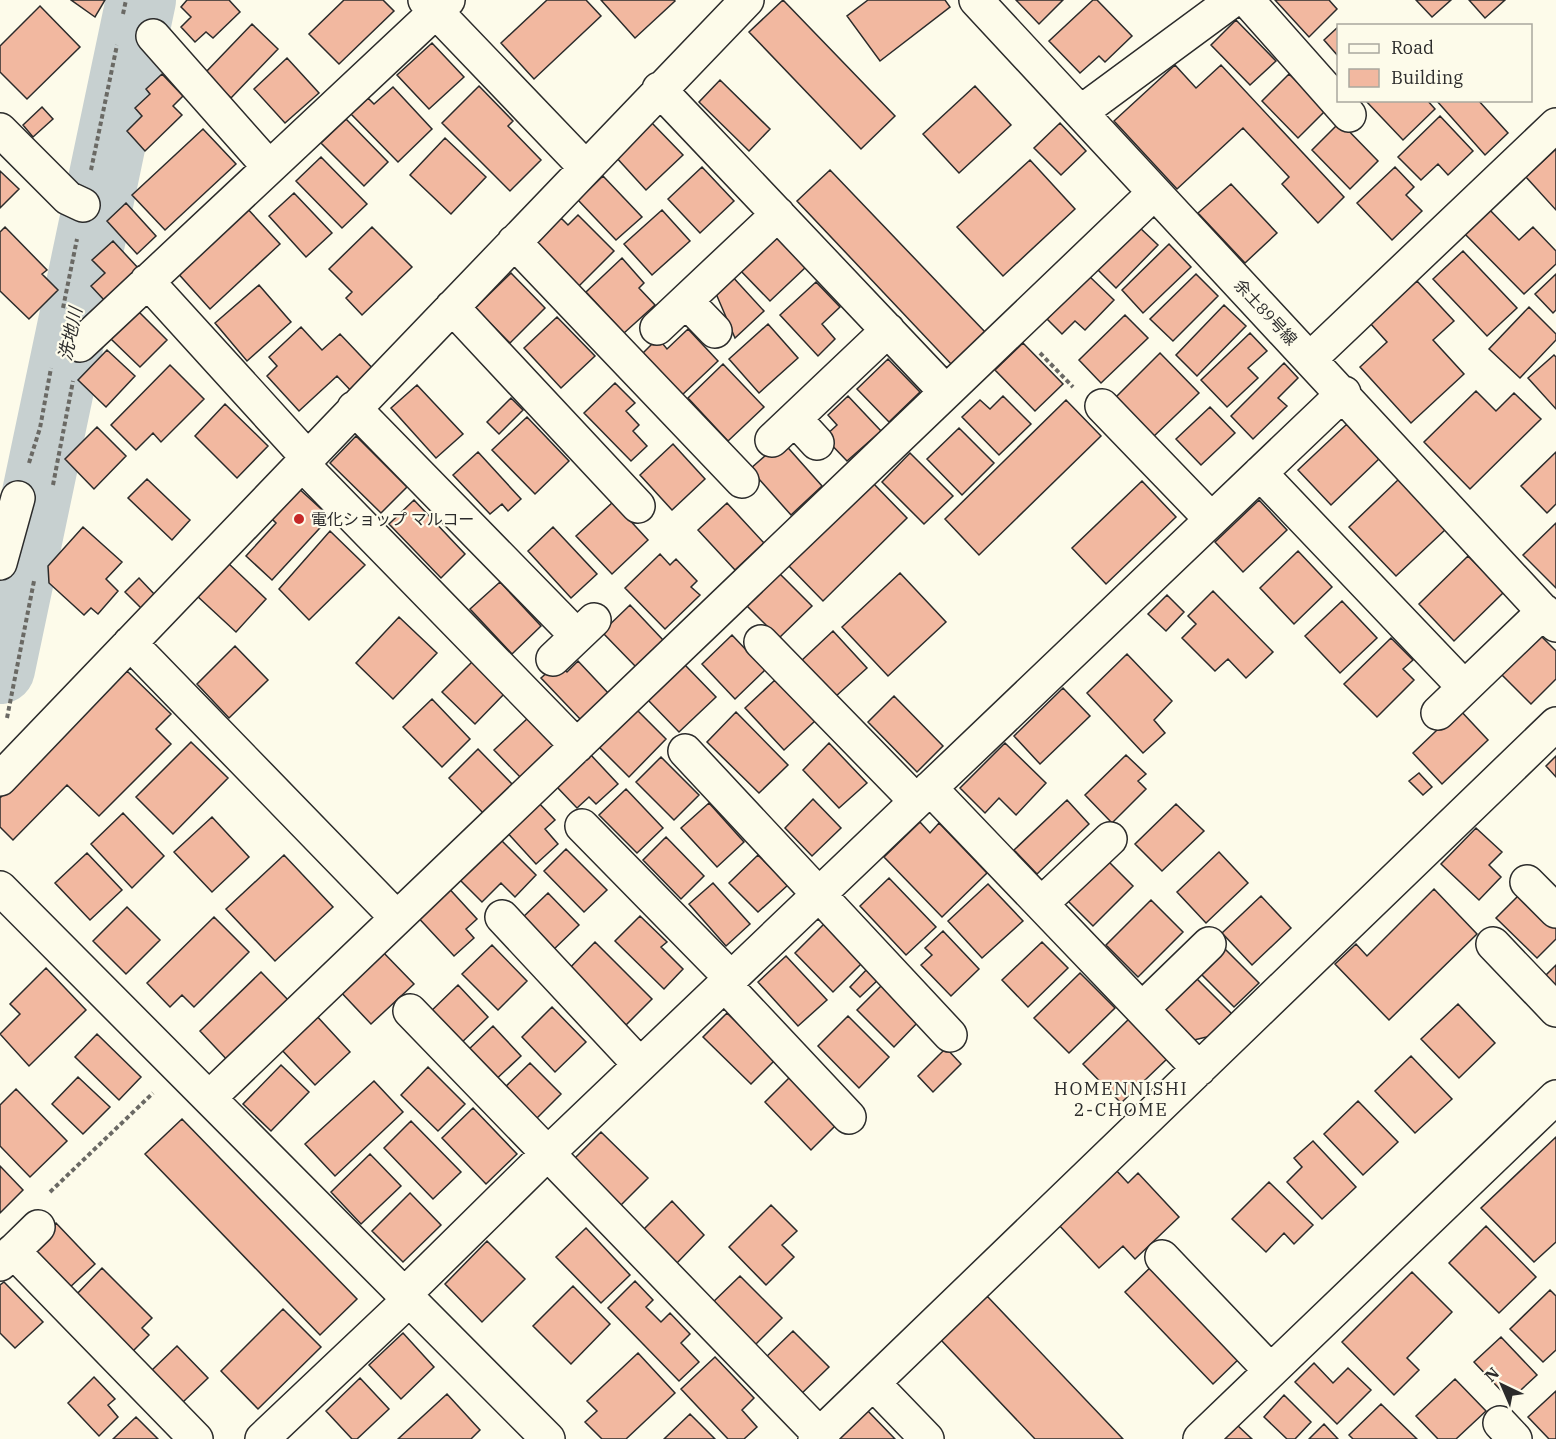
<svg xmlns="http://www.w3.org/2000/svg" width="1556" height="1439" font-family="'IBM Plex Serif','Noto Sans JP',serif">
<rect width="100%" height="100%" fill="#fdfbea"/>
<g fill="none" stroke-linecap="round" stroke-linejoin="round">
<path stroke="#c7d0d0" stroke-width="70" d="M0 669 141 0"/>
</g>
<path fill="#f2b8a0" stroke="#2b2b2b" stroke-width="1.5" d="M71 0H105L95 17Z
M187 0H229L240 12 213 38 206 32 195 42 181 27 191 17 181 7Z
M344 0H383L394 11 339 64 309 34Z
M547 0H586L601 16 534 79 501 43Z
M601 0H674L675 1 635 38Z
M783 0 895 116 861 149 749 32Z
M868 0H945L950 7 880 61 847 16Z
M1016 0H1063L1039 24Z
M1093 0H1097L1132 36 1105 62 1099 56 1080 73 1049 41Z
M1275 0H1329L1337 9 1309 37Z
M1416 0H1451L1432 17Z
M1469 0H1505L1485 18Z
M40 6 80 47 27 99 0 72V46Z
M1236 20 1276 61 1250 85 1211 45Z
M252 24 278 49 231 98 205 73Z
M1338 27V56L1324 40Z
M432 43 464 77 429 109 397 75Z
M287 58 319 93 285 123 254 89Z
M1175 65 1196 88 1221 65 1344 197 1318 223 1282 184 1289 177 1243 128 1177 189 1114 121Z
M162 74 183 96 173 106 182 115 145 151 127 131 142 116 135 108 150 94 146 89Z
M1289 74 1326 110 1298 138 1262 101Z
M720 80 770 129 749 151 699 102Z
M479 86 513 121 508 126 541 160 510 191 442 123Z
M975 86 1011 125 959 173 923 134Z
M393 87 432 129 398 162 351 114 368 98 374 104Z
M1365 100H1427L1435 109 1403 140Z
M1436 100H1478L1508 133 1485 155Z
M42 107 53 119 33 137 23 125Z
M1440 116 1473 151 1448 175 1438 164 1421 180 1398 157Z
M346 119 388 162 364 186 321 143Z
M651 122 683 155 646 190 615 156Z
M1340 122 1378 161 1350 189 1312 150Z
M1060 123 1086 151 1061 175 1034 148Z
M203 129 236 164 165 230 132 195Z
M445 138 486 177 451 214 410 175Z
M1556 149V210L1526 177Z
M321 157 367 204 342 228 296 181Z
M1030 160 1075 209 1003 276 957 227Z
M702 167 734 201 700 233 668 199Z
M1395 167 1414 187 1406 195 1422 211 1392 240 1357 203Z
M830 170 986 333 952 365 797 201Z
M0 171 19 189 0 208Z
M603 176 642 217 616 240 578 200Z
M1231 184 1277 233 1245 263 1198 213Z
M294 193 332 233 306 257 269 216Z
M126 203 156 236 137 254 107 221Z
M245 206 280 244 210 309 175 270Z
M1486 206 1519 240 1533 227 1556 251V264L1524 294 1461 230Z
M662 210 690 241 652 275 624 244Z
M578 215 614 251 576 289 533 245 561 218 568 225Z
M1138 226 1158 245 1116 288 1096 268Z
M5 227 47 270 42 274 58 290 29 319 0 291V232Z
M372 227 412 267 362 315 346 298 352 292 329 269Z
M775 232 807 266 770 301 738 268Z
M113 241 139 269 105 301 91 286 105 273 92 260Z
M1169 244 1191 267 1143 313 1122 290Z
M1463 251 1517 308 1487 336 1433 279Z
M622 258 644 283 639 288 655 305 624 333 586 292Z
M511 273 545 308 510 343 475 308Z
M730 274 764 311 735 338 714 289Z
M1196 274 1218 296 1173 341 1150 319Z
M1556 274V310L1553 313 1535 294Z
M1089 276 1114 300 1085 330 1075 321 1062 334 1047 319Z
M1417 281 1454 321 1433 340 1464 374 1411 423 1360 367 1387 342 1370 323Z
M816 282 840 307 822 324 835 339 818 356 780 315Z
M259 285 291 322 247 361 215 323Z
M1224 305 1246 326 1197 376 1176 355Z
M1529 307 1556 334V340L1520 378 1489 349Z
M139 312 167 340 140 367 111 339Z
M1125 315 1148 338 1101 383 1079 360Z
M557 317 595 356 561 388 524 348Z
M768 324 798 358 759 393 729 359Z
M301 327 322 350 340 334 377 373 354 394 337 376 299 411 267 376 277 366 269 357Z
M688 329 718 361 681 396 642 354 658 338 667 349Z
M1250 333 1267 351 1248 368 1258 378 1227 407 1201 380Z
M1023 343 1063 384 1035 411 995 370Z
M107 350 135 376 106 407 78 380Z
M1160 353 1199 393 1152 438 1114 399Z
M1554 355 1556 357V409L1528 378Z
M888 359 920 392 889 422 857 389Z
M1284 363 1298 378 1278 398 1287 406 1253 439 1231 416Z
M723 364 764 407 728 441 688 398Z
M170 365 204 399 161 442 153 433 136 450 111 425Z
M615 383 635 403 626 411 639 425 633 431 647 446 631 461 584 413Z
M417 385 463 434 436 458 391 408Z
M1476 391 1496 411 1514 393 1541 419 1470 489 1424 442Z
M848 396 881 431 847 461 824 437 837 425 828 415Z
M1003 396 1031 424 999 455 962 417 980 400 990 409Z
M511 398 523 410 499 434 487 422Z
M1066 400 1101 436 979 555 945 519Z
M225 404 268 446 237 478 195 436Z
M1210 407 1235 433 1201 465 1176 439Z
M527 417 569 461 535 494 492 450Z
M1347 424 1380 458 1331 505 1298 470Z
M97 427 126 456 94 489 65 459Z
M959 428 994 463 962 495 927 459Z
M356 436 407 487 381 513 330 463Z
M782 441 822 486 791 515 750 469Z
M673 444 705 479 672 510 640 475Z
M478 452 521 499 508 511 502 504 490 514 453 475Z
M1556 452V504L1547 513 1521 486Z
M910 453 953 496 924 524 882 482Z
M147 479 190 520 172 540 128 498Z
M1399 479 1446 529 1396 576 1349 527Z
M1142 481 1176 517 1106 584 1072 548Z
M872 482 907 518 823 601 788 565Z
M296 486 330 517 272 580 246 556 276 523 269 516Z
M414 500 465 554 441 578 389 524Z
M1259 500 1287 530 1243 572 1215 542Z
M613 502 648 540 612 574 576 536Z
M727 503 764 543 735 570 698 530Z
M1556 523V588L1523 555Z
M83 527 122 562 106 579 118 591 98 614 91 608 84 615 49 583 48 566Z
M553 527 597 574 571 598 528 551Z
M330 531 365 565 309 620 279 589Z
M1298 551 1332 587 1294 624 1260 588Z
M660 554 670 565 676 559 697 581 691 587 700 595 665 629 625 588Z
M1468 556 1504 592 1454 641 1419 604Z
M227 562 266 599 236 632 196 595Z
M779 573 812 606 779 638 746 605Z
M900 573 946 622 888 676 842 627Z
M139 578 156 596 143 610 125 592Z
M500 582 541 626 512 654 470 609Z
M1213 591 1273 652 1246 678 1228 659 1215 671 1182 638 1196 624 1188 616Z
M1167 595 1184 612 1166 631 1148 614Z
M1342 601 1377 638 1340 673 1305 636Z
M630 605 663 640 636 667 602 632Z
M399 617 437 653 393 699 356 663Z
M833 631 867 668 835 697 801 661Z
M1538 633 1556 651V679L1531 704 1499 672Z
M732 635 765 670 735 699 702 664Z
M1391 638 1413 660 1403 669 1414 680 1377 717 1344 684Z
M235 646 268 680 229 718 197 684Z
M1127 654 1172 701 1154 720 1165 733 1143 753 1087 693Z
M473 661 505 693 475 724 442 692Z
M578 661 610 695 582 721 541 678 558 663 567 672Z
M685 665 716 697 679 732 648 700Z
M127 671 171 714 156 729 171 744 99 816 67 785 13 840 0 827V798Z
M775 680 815 721 784 750 745 708Z
M1063 688 1090 716 1040 764 1014 736Z
M894 696 943 746 917 772 868 722Z
M432 699 470 739 442 767 403 727Z
M634 707 666 739 629 777 596 744Z
M1459 709 1488 740 1442 784 1413 753Z
M736 712 788 765 759 793 707 742Z
M529 717 555 744 521 778 494 750Z
M191 742 228 778 173 834 136 797Z
M829 743 867 783 839 808 803 770Z
M1005 743 1046 783 1016 815 999 798 985 813 960 788Z
M478 749 515 787 486 816 449 778Z
M590 754 618 784 596 804 589 797 577 808 556 786Z
M1126 755 1146 774 1138 781 1146 789 1112 823 1085 795Z
M1556 756V777L1546 766Z
M661 757 699 795 674 820 636 782Z
M1419 773 1432 787 1423 795 1409 781Z
M626 789 663 828 637 853 599 815Z
M813 799 841 828 812 856 785 828Z
M536 800 555 820 545 829 558 844 536 864 504 829Z
M1067 800 1089 824 1037 874 1014 850Z
M709 803 744 842 717 867 681 828Z
M1176 804 1204 831 1162 871 1135 844Z
M123 813 164 856 132 888 91 844Z
M212 817 249 857 212 892 174 852Z
M920 822 930 833 939 823 987 873 942 917 884 857Z
M1476 828 1502 852 1489 865 1501 877 1479 900 1441 864Z
M495 834 536 875 515 897 501 883 482 902 455 875Z
M666 837 704 876 681 899 643 860Z
M566 849 607 890 584 912 544 871Z
M1219 852 1248 883 1206 923 1177 892Z
M87 853 122 890 90 920 55 883Z
M284 855 333 907 275 961 226 909Z
M758 855 788 885 758 912 729 883Z
M1106 859 1133 886 1093 926 1066 899Z
M889 878 936 927 906 955 860 906Z
M444 883 477 919 466 929 474 938 454 956 413 912Z
M713 883 750 924 726 946 689 904Z
M988 884 1023 921 982 958 948 921Z
M1434 889 1477 934 1389 1020 1335 964 1356 944 1367 956Z
M548 893 579 925 550 953 519 921Z
M1521 893 1556 927V939L1537 958 1496 918Z
M1261 896 1291 928 1252 965 1222 933Z
M1151 900 1183 932 1138 977 1106 945Z
M127 907 160 940 126 974 93 941Z
M640 916 667 942 661 947 683 969 664 989 615 941Z
M214 917 249 952 194 1007 182 995 170 1007 147 983Z
M826 922 865 960 833 992 795 953Z
M943 931 979 969 951 996 921 965 932 955 925 948Z
M595 942 652 999 626 1025 564 974Z
M1042 942 1068 968 1028 1007 1002 980Z
M492 945 527 981 498 1010 462 974Z
M1222 946 1259 983 1234 1007 1198 971Z
M380 949 414 984 371 1024 338 989Z
M786 956 827 1000 798 1026 758 982Z
M1556 965V987L1545 976Z
M869 967 880 978 860 997 850 987Z
M46 968 86 1010 29 1066 0 1034 20 1014 10 1004Z
M261 972 291 1003 230 1063 200 1031Z
M1080 973 1115 1008 1069 1053 1034 1018Z
M1192 974 1234 1016 1215 1035 1194 1040 1160 1006Z
M884 983 920 1020 894 1047 857 1010Z
M458 985 488 1017 456 1048 426 1016Z
M1458 1004 1495 1043 1459 1078 1421 1039Z
M552 1007 586 1042 555 1072 522 1037Z
M314 1013 350 1052 315 1085 279 1047Z
M727 1013 775 1060 751 1084 703 1037Z
M848 1016 889 1057 859 1088 818 1046Z
M1131 1017 1169 1057 1121 1103 1083 1064Z
M493 1026 521 1056 492 1083 465 1053Z
M97 1034 141 1077 119 1100 75 1057Z
M946 1048 961 1064 933 1092 918 1076Z
M1411 1056 1452 1099 1415 1133 1375 1091Z
M530 1063 561 1094 531 1124 500 1092Z
M281 1065 309 1092 271 1131 243 1104Z
M428 1067 465 1104 438 1131 401 1095Z
M791 1076 838 1123 811 1150 765 1102Z
M78 1077 110 1107 83 1134 52 1104Z
M374 1081 403 1112 335 1176 305 1144Z
M16 1089 67 1141 30 1177 0 1146V1105Z
M1358 1101 1398 1142 1363 1175 1324 1134Z
M473 1108 517 1154 486 1184 442 1138Z
M182 1119 357 1299 320 1335 145 1154Z
M411 1121 461 1172 433 1199 384 1148Z
M601 1132 648 1178 621 1205 574 1159Z
M1556 1137V1242L1534 1262 1481 1208Z
M1313 1141 1356 1187 1322 1219 1287 1182 1302 1167 1294 1158Z
M370 1154 401 1186 361 1224 331 1192Z
M0 1166 23 1190 0 1213Z
M1115 1169 1128 1183 1138 1173 1179 1217 1135 1259 1123 1246 1099 1268 1058 1224Z
M1269 1182 1313 1225 1294 1244 1284 1233 1266 1252 1232 1219Z
M410 1193 441 1225 403 1262 372 1231Z
M672 1201 704 1235 677 1263 643 1230Z
M771 1205 797 1231 782 1245 794 1257 766 1285 729 1247Z
M56 1223 95 1264 68 1289 30 1248Z
M1486 1226 1536 1277 1499 1313 1449 1263Z
M586 1228 630 1275 601 1303 556 1257Z
M487 1241 525 1279 482 1322 445 1284Z
M1156 1262 1244 1354 1213 1384 1125 1292Z
M102 1268 152 1318 142 1328 149 1335 130 1354 73 1298Z
M1412 1272 1452 1312 1407 1358 1419 1370 1394 1395 1342 1342Z
M740 1276 782 1318 751 1349 709 1306Z
M635 1281 653 1300 646 1307 661 1322 670 1313 690 1334 681 1343 699 1362 679 1381 608 1308Z
M4 1282 43 1322 15 1348 0 1333V1285Z
M573 1286 610 1324 571 1364 533 1326Z
M1550 1290 1556 1296V1350L1543 1362 1510 1329Z
M987 1296 1123 1439H1035L941 1340Z
M283 1309 321 1347 258 1409 221 1371Z
M793 1331 829 1367 798 1397 763 1360Z
M403 1333 434 1367 401 1399 369 1365Z
M1501 1337 1537 1375 1510 1400 1474 1362Z
M177 1346 208 1378 183 1402 152 1370Z
M638 1353 675 1393 626 1439H602L585 1422 597 1411 587 1401Z
M715 1357 754 1398 742 1410 757 1427 744 1439H728L681 1389Z
M1314 1363 1333 1383 1348 1368 1371 1390 1337 1424 1295 1382Z
M94 1377 115 1399 108 1405 118 1417 99 1436 68 1403Z
M360 1378 389 1409 357 1439H352L326 1411Z
M1455 1379 1486 1411 1456 1439H1438L1416 1416Z
M1556 1391V1439H1549L1528 1417Z
M447 1394 480 1430 471 1439H398Z
M1284 1395 1311 1422 1295 1439H1287L1264 1417Z
M1381 1404 1417 1439H1353L1349 1435Z
M867 1410 895 1439H838Z
M690 1414 715 1439H664Z
M136 1417 158 1439H113Z
M1324 1424 1338 1439H1309Z
M1237 1425 1252 1439H1223Z"/>
<g fill="none" stroke-linecap="round" stroke-linejoin="round">
<g stroke="#2b2b2b" stroke-width="36">
<path id="minor" d="M425 0 585 167
M976 0 1556 625
M1247 0 1349 115
M153 36 269 167
M659 89 946 392
M1081 112 1233 0
M0 130 68 198 83 205
M514 242 742 481
M147 281 308 458
M686 301 715 331
M452 307 638 506
M657 328 778 214
M80 345 448 0
M1310 359 1556 125
M1102 406 1211 519
M354 408 577 636
M795 419 817 443
M772 440 888 330
M302 464 577 746
M1260 473 1464 687
M0 563 18 498
M761 642 916 801
M130 643 397 918
M553 659 594 620
M1438 713 1544 611
M685 751 950 1035
M0 779 747 0
M930 788 1199 1069
M582 826 731 978
M1527 882 1556 911
M0 888 548 1439
M1041 904 1110 839
M502 917 640 1065
M1493 944 1556 1010
M724 984 849 1117
M1142 1009 1209 944
M410 1011 820 1435
M209 1098 1154 193
M13 1251 196 1439
M1162 1257 1270 1370
M0 1264 38 1227
M406 1293 548 1153 1344 393
M873 1383 927 1439
M1500 1423 1515 1439
M262 1439 411 1298
M815 1439 1556 724
M1200 1439 1556 1097"/>
</g>
<path stroke="#6a6964" stroke-width="4" stroke-dasharray="4.5 3" stroke-linecap="butt" d="M123 14 126 0
M91 170 117 45
M63 308 77 239
M1040 353 1073 387
M29 463 40 428 51 368
M53 485 73 381
M7 718 34 581
M50 1192 153 1093"/>
<use href="#minor" stroke="#fdfbea" stroke-width="33"/>
</g>
<circle fill="#c62828" stroke="#fdfbea" stroke-width="2" cx="299" cy="519" r="6"/>
<g text-anchor="middle" dominant-baseline="central" stroke-width="4.5" stroke-linejoin="round" paint-order="stroke">
<g font-size="16" fill="#2b2b2b" stroke="#fdfbea">
<text transform="translate(1266 312) rotate(47)">余土89号線</text>
</g>
<g font-size="16" fill="#2b2b2b" stroke="#fdfbea" text-anchor="start">
<text x="311" y="519">電化ショップ マルコー</text>
</g>
<g font-size="18" font-style="italic" fill="#2b2b2b" stroke="#fdfbea">
<text transform="translate(70 334) rotate(-78)">洗地川</text>
</g>
<g font-size="18" letter-spacing="1.5" fill="#2b2b2b" stroke="#fdfbea">
<text x="1121" y="1088">HOMENNISHI<tspan x="1121" dy="21">2-CHOME</tspan></text>
</g>
</g>
<rect x="1337" y="24" width="195" height="78" fill="#fdfbea" stroke="#a9a89e" stroke-width="1.5"/>
<rect x="1349" y="44" width="30" height="9" fill="#fdfbea" stroke="#a9a89e" stroke-width="1.5"/>
<text x="1391" y="54" font-size="18" fill="#2b2b2b">Road</text>
<rect x="1349" y="69" width="30" height="18" fill="#f2b8a0" stroke="#a9a89e" stroke-width="1.5"/>
<text x="1391" y="84" font-size="18" fill="#2b2b2b">Building</text>
<g transform="translate(1502 1385) rotate(316)" stroke="#fdfbea" stroke-width="4.5" paint-order="stroke">
<path d="M0-4.5L10 22L0 15L-10 22Z" fill="#2b2b2b"/>
<text y="-9" font-size="16" font-weight="bold" text-anchor="middle" fill="#2b2b2b">N</text>
</g>
</svg>
